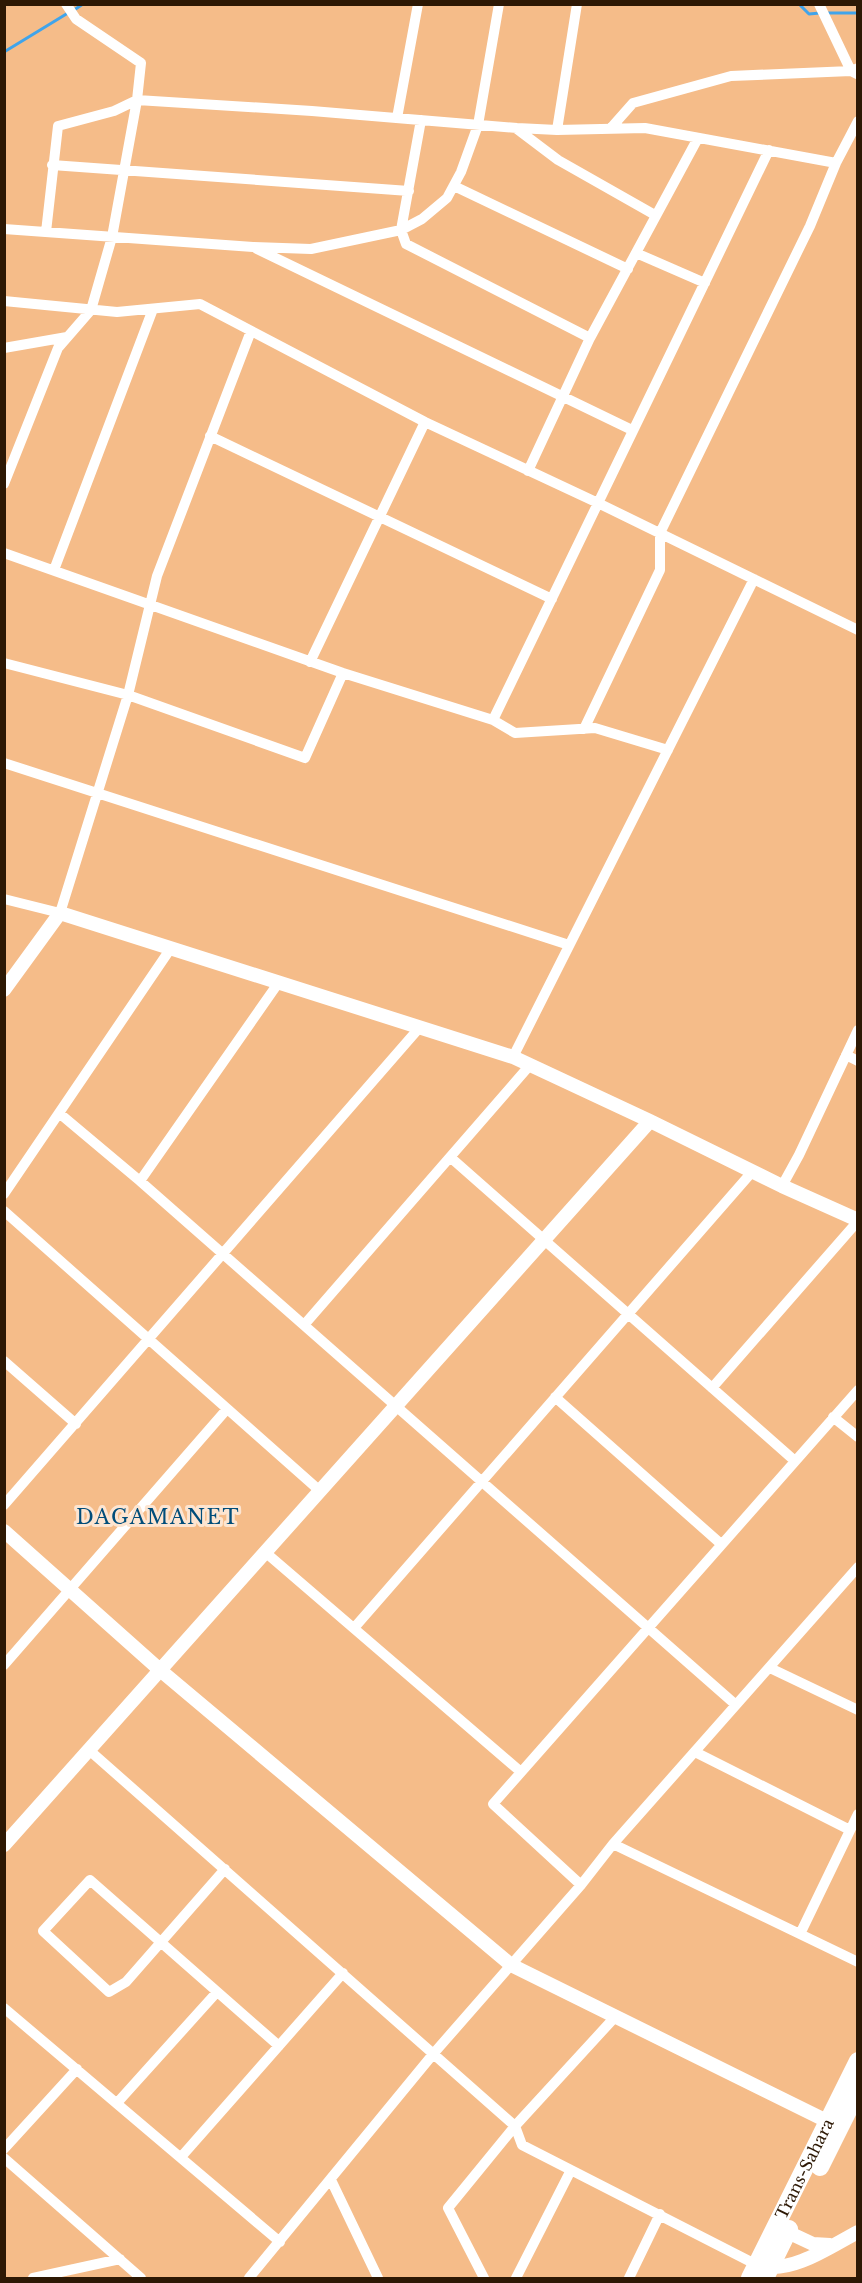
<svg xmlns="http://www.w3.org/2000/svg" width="862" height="2283" font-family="'Libre Baskerville',serif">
<rect width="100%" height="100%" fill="#f5bc89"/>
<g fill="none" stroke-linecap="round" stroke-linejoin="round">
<path stroke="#40a4eb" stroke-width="3" d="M799 4 809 14 820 13
M74 10 83 4
M826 13H858
M4 52 68 13"/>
<path stroke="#fff" stroke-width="10" d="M819 4 851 71 857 74
M397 118 418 4
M421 120 401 230 406 244 590 338
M517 129 558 160 655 215
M610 129 633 103 731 76 851 71 858 68
M557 130 577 4
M52 165 409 191
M454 186 628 269
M4 229 253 247 311 249 401 230 422 219 447 198 461 172 478 125 499 4
M46 232 58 126 114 111 137 100 312 111 517 128 557 130 645 128 836 163
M257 249 632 430
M636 253 705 283
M4 301 117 312 200 304 425 422 598 503 858 630
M4 348 67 337
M210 436 552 599
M528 471 590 338 698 138
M4 484 58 348 91 310 112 237 137 100 141 63 76 19 66 4
M4 553 343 673 493 720 515 733 595 728 668 750
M54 570 153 309
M310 662 425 422
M4 663 128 695 305 758 343 673
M493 720 769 150
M584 729 660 570V533L810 226 836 163 858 121
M4 763 569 945
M4 899 60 913 128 695 157 576 251 331
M846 1055 858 1061
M513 1057 754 579
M59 1113 140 1181 736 1705
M450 1157 795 1461
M140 1181 279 982
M782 1186 799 1155 858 1030
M4 1194 171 948
M4 1211 320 1491
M304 1325 530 1065
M4 1361 76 1424
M712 1388 858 1221
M555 1397 721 1544
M833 1417 858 1437
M4 1505 420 1027
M265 1552 521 1772
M354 1628 752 1172
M4 1665 227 1409
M770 1668 858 1710
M89 1750 515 2126 522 2145 757 2265
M695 1752 850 1830
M613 1844 858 1962
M225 1869 126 1982 109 1992 43 1931 90 1880 279 2046
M581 1885 493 1804 858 1390
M800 1934 858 1814
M4 2008 280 2242
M117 2103 217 1992
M4 2149 77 2069
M181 2157 343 1973
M4 2158 141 2278
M331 2180 378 2278
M33 2278 120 2259
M249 2278 434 2053 581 1885 613 1844 858 1567
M484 2278 448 2208 515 2126 615 2017
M516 2278 571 2170
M629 2278 660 2214"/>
<path stroke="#fff" stroke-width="14" d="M4 990 60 913 513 1057 650 1121 782 1186 858 1220
M4 1531 160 1670 511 1965 835 2125
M4 1845 650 1121
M781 2229 813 2244 830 2245
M763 2266C793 2273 831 2246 858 2232"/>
<g stroke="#fff" stroke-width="18">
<path d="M820 2167 858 2091"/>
<path id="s1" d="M750 2278 858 2061"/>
<path d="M765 2278 789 2229"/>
</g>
</g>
<g text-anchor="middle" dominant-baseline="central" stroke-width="6" stroke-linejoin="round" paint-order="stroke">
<g font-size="16" fill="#2d1804" stroke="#fde5d1">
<text stroke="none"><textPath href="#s1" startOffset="122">Trans-Sahara</textPath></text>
</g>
<g font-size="20" letter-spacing="1.5" fill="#004d7a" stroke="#fde5d1">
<text x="158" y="1517">DAGAMANET</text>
</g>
</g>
<rect width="862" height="2283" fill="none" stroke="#2d1804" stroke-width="12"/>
</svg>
